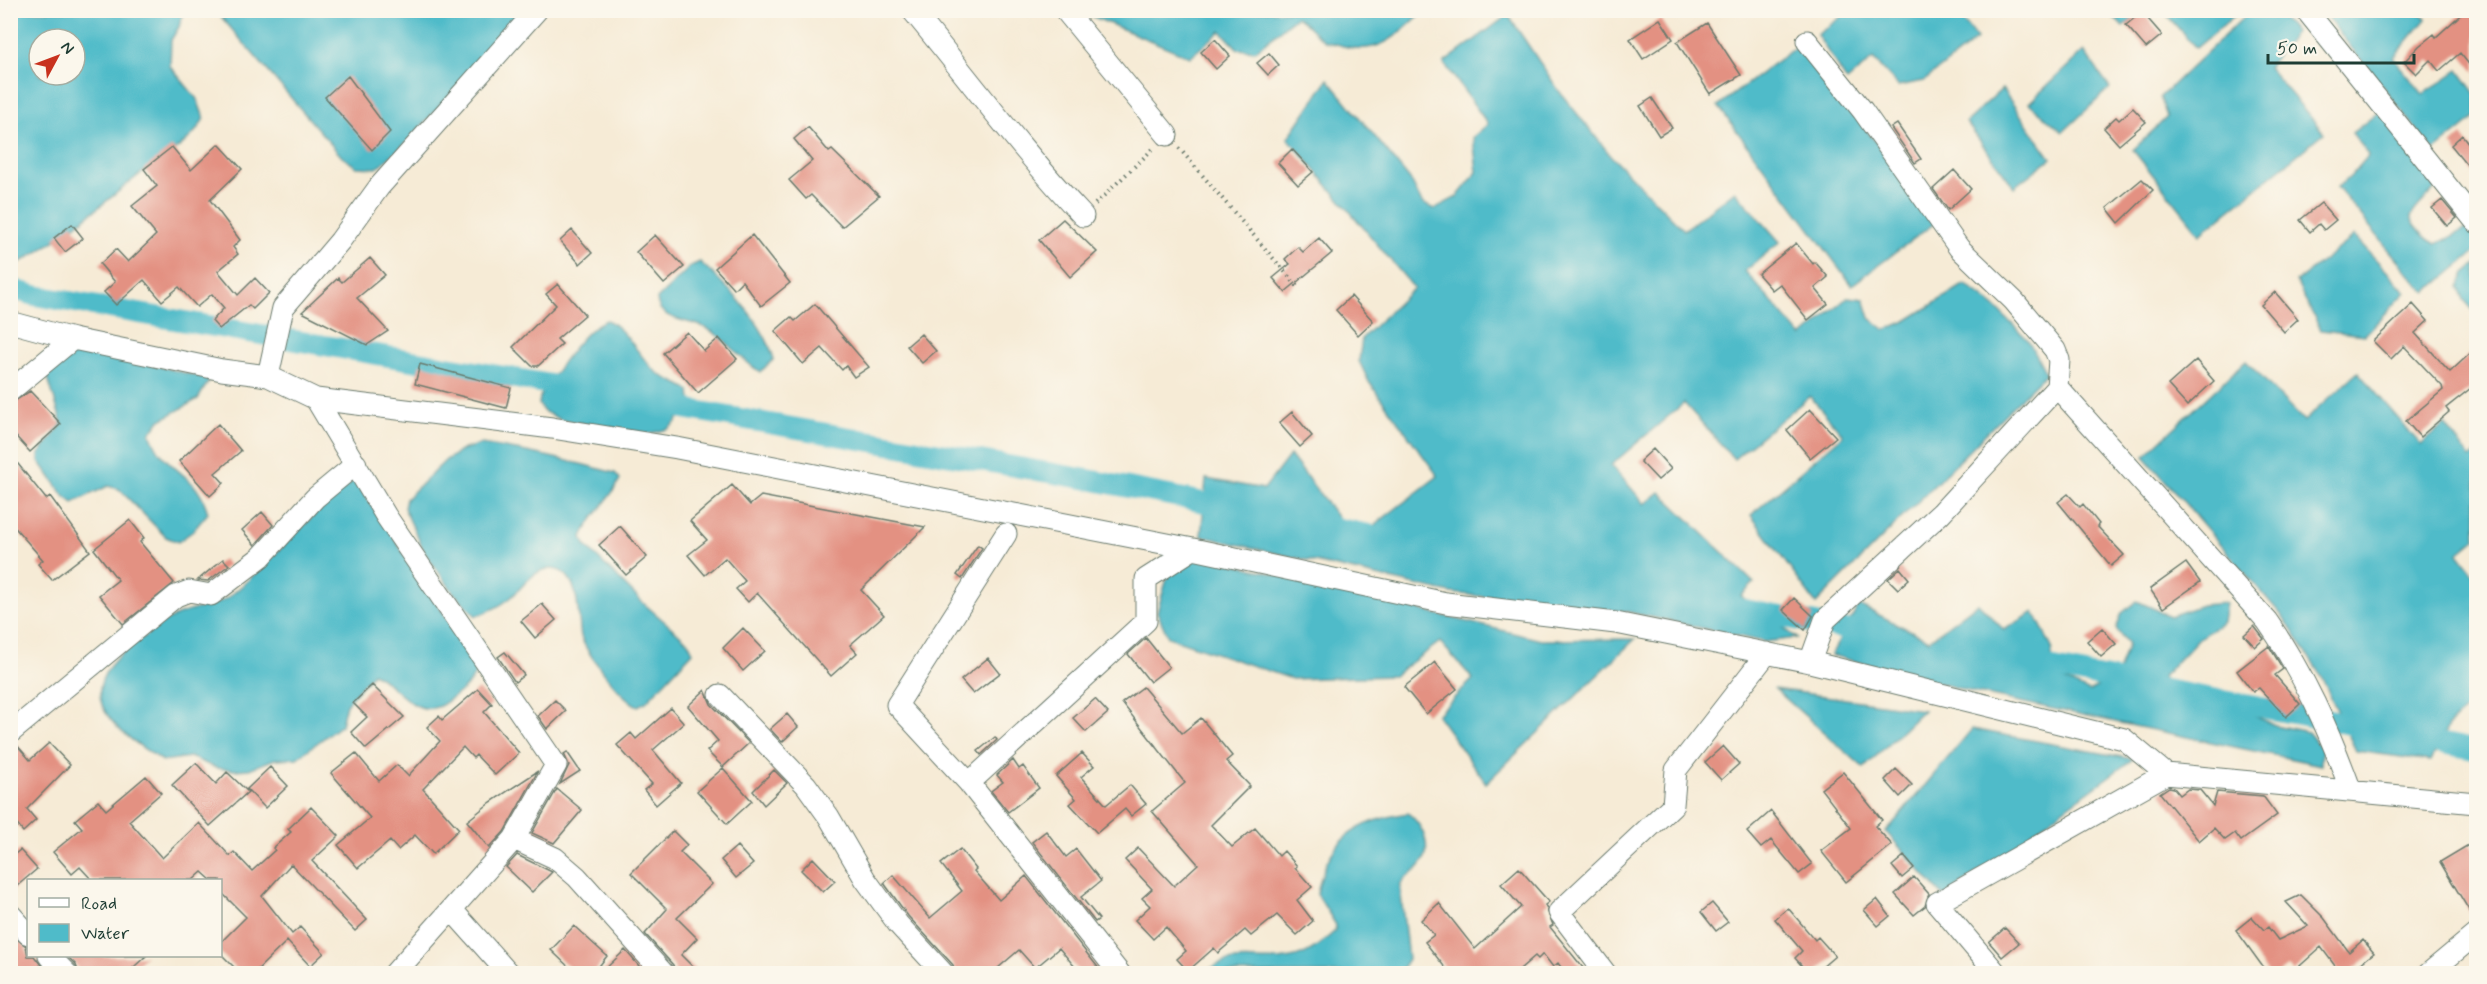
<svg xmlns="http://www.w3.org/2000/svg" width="2487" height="984" font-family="Mynerve,sans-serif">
<rect width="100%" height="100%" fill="#fbf7ec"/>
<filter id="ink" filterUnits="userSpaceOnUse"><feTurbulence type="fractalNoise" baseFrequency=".0167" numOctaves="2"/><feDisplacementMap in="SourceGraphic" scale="12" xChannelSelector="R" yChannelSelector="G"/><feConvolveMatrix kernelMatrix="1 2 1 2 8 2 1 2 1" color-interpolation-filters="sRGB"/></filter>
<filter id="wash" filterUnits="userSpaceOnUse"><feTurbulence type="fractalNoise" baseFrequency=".008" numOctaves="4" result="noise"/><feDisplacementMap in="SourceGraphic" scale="24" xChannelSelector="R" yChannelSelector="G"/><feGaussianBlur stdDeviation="1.35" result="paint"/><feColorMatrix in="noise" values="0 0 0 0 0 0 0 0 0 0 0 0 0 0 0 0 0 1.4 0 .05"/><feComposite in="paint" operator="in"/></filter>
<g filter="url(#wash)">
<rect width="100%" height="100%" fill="#f6ebd6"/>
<path fill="#4fbbc9" stroke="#377c7e" stroke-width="1.5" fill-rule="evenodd" d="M1968 10 1961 18 1977 39 1924 81 1898 86 1873 59 1847 81 1817 35 1849 11Z
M11 11H183L179 27 171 40 170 66 197 99 204 118C192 144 161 158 139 175 97 208 57 244 11 267ZM39 39H75V75H39Z
M216 11H528L403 146 377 168 357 167 342 157Z
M1084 11H1424C1399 34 1380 56 1343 46 1338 44 1330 43 1325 41 1314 34 1308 23 1296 17L1255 51 1238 49 1221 31 1190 57 1091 16Z
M2108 11H2142L2123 27Z
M2163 11H2240L2196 48Z
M2267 11H2276L2295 32 2268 67 2324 133 2200 234 2133 150 2167 117 2160 97 2245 16Z
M2322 11H2418L2426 19 2393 58 2423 94 2458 70 2476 95V117L2434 151Z
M1508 15 1559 91 1611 156 1684 230 1735 191 1780 242 1745 271 1802 337 1848 297 1864 299 1870 318 1885 330 1908 320 1965 284 1994 306 2028 340 2046 373 1816 604 1751 515 1843 435 1810 396 1734 459 1684 403 1611 465 1645 504 1660 492 1754 583 1741 596 1797 638 1765 642 1629 612 1451 593 1201 536 1206 479 1264 489 1290 455 1355 540 1438 476 1369 382 1359 361 1362 338 1414 288 1288 138 1328 79 1411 181 1422 203 1434 209 1457 197 1477 172 1473 137 1488 124 1444 63Z
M1801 43 1936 222 1852 285 1718 106Z
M2084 51 2110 88 2063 132 2029 103Z
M2002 89 2051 158 2014 187 1966 122Z
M2380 111 2439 184C2431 196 2416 205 2411 217 2415 228 2426 240 2437 244L2466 229 2476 236V251L2427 292 2419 286 2337 187 2350 177 2369 155 2352 133Z
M2354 236 2406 292 2365 335 2321 330 2296 282Z
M700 262C729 288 763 321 774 359L760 372C739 359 725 335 701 326 686 320 658 320 657 299L691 266Z
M2476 264V313L2464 300 2459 287 2465 273Z
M607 320C627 331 637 353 653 369 667 382 677 381 690 391L691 401 676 422 668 429 648 434 561 420 543 411 539 404 540 397C553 376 584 326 607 320Z
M84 348 210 379 198 399 159 421 150 433C153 440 156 448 161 454 181 477 199 480 208 513L193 531 178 542 166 537 119 489 108 486 73 503 65 497 39 461V454L62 424 47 375C54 361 68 353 84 348Z
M2246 361 2304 421 2358 372 2421 445 2445 424 2470 458 2476 453V538L2458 553 2476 577V699L2448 726 2431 761 2356 751 2321 676 2284 618 2144 456Z
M481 444C527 451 571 461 615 473L620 479C610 501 591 515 582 537L585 545 642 602 688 642 693 652 646 702 638 706C623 700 585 652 581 636 577 616 582 567 548 569 531 571 521 590 509 599 499 607 488 612 476 616L453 592 425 553 404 508 406 499 446 460 464 449Z
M355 480 478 665C476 678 467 687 457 694 451 698 444 705 437 707 412 716 392 681 373 673L346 704 341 725 297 758 275 759 249 769 234 770 216 768 190 757 163 761C104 725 67 688 141 639 153 631 166 619 180 614 194 608 214 607 227 598 274 562 308 514 355 480Z
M1193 554 1541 640 1635 639 1486 783 1437 715 1473 679 1440 642 1393 676 1292 679 1168 637 1157 612 1168 575Z
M2137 601 2170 616 2202 605 2226 603 2223 622 2199 638 2162 677 2188 696 2238 709 2275 725 2308 732 2322 749 2321 765 1977 693 1831 655 1859 605 1929 640 1978 603 2004 630 2034 612 2052 648V675L2090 692 2117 675 2128 644 2116 629 2122 613Z
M1775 689 1923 710 1864 768Z
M1972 729 2133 759 1944 897 1886 832Z
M1408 813C1424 826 1436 853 1416 870 1409 876 1404 877 1400 886L1408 959 1399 973H1204C1237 949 1257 966 1291 958 1308 955 1322 943 1335 931L1336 925 1317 894C1327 841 1355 821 1408 813Z"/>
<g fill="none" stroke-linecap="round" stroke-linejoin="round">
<path stroke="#4fbbc9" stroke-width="21" d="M10 288 32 295 577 389
M658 404 1091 480 1232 508
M1322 525 1391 539
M1737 608 1874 635
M2025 663 2369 728
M2411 737 2476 750"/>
</g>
<g id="blocks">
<path fill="#e39182" d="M2466 10H2476V73L2460 53 2439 71 2430 60 2416 74 2404 62 2419 46 2434 34 2436 37Z
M2142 12 2162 35 2146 48 2126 25Z
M1660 19 1673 39 1643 59 1630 39Z
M1707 23 1741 75 1710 94 1677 42Z
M1215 39 1230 56 1216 69 1201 52Z
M1269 53 1279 65 1268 75 1257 63Z
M348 76 390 132 372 150 325 97Z
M1652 98 1672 128 1659 136 1640 106Z
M2133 108 2146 122 2119 145 2104 128 2116 117 2119 120Z
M1897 124 1921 159 1915 163 1891 128Z
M808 127 829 152 832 150 879 196 842 227 811 195 806 199 789 180 812 161 794 139Z
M2462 135 2476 153V176L2451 145Z
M219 144 242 169 210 200 240 240 233 247 238 254 218 271 238 295 255 278 269 293 253 309 249 305 219 329 212 321 224 308 212 294 197 307 179 287 162 301 144 280 116 305 104 292 115 282 100 264 116 249 128 262 156 235 132 206 157 186 144 169 172 147 191 170Z
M1292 149 1313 172 1298 185 1278 163Z
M1954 170 1971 189 1948 210 1933 189Z
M2142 179 2153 190 2119 223 2107 208Z
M2442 200 2457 218 2447 226 2432 208Z
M2321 203 2336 220 2324 230 2319 224 2310 232 2300 220Z
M1063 219 1097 252 1070 277 1039 240Z
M72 224 83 238 65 252 54 238Z
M572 230 592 253 580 264 560 241Z
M655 235 684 267 664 284 636 252Z
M752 235 790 283 761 306 742 281 734 289 715 268Z
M1319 238 1332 253 1285 292 1273 278 1290 264 1285 259 1298 247 1303 252Z
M1796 243 1813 264 1815 262 1828 277 1815 288 1828 304 1808 320 1780 284 1772 290 1758 274Z
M370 258 385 275 357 298 388 331 367 345 302 312 338 278 342 282Z
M558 284 585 315 557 339 562 344 538 366H532L513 347 556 305 546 294Z
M2275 292 2298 319 2284 332 2261 305Z
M1351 296 1373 321 1358 335 1336 310Z
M815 304 869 367 854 377 846 366 842 370 822 348 803 364 775 331 791 317 795 321Z
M2413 304 2428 321 2415 333 2450 372 2476 348V384L2446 408 2449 412 2420 437 2406 421 2443 390 2442 386 2404 346 2391 359 2373 341Z
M687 332 704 351 719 338 737 359 698 393 663 353Z
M921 334 936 351 922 363 907 346Z
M2196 360 2214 381 2187 406 2168 385Z
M420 364 511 388 506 408 415 384Z
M30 391 61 424 30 452 10 430V404Z
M1810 409 1836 437 1810 458 1787 430Z
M1292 412 1312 436 1300 447 1279 423Z
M218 424 241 451 215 473 224 483 210 496 179 461Z
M1653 449 1671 469 1658 480 1640 461Z
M10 454 46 499 50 496 90 551 52 580 38 564 43 560 10 522Z
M732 485 750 505 761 496 925 527 861 590 884 615 850 645 857 653 831 676 757 593 748 602 736 589 745 581 725 558 705 575 688 555 707 540 690 521Z
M2068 494 2080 507 2083 504 2099 524 2097 526 2124 555 2111 566 2058 502Z
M262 512 273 525 255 545 242 530Z
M130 520 144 538 140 542 174 583 123 624 99 595 118 580 94 549Z
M620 526 647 557 626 575 599 545Z
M978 545 982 548 962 579 957 575Z
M223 559 229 565 208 581 198 580Z
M2186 563 2200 582 2163 608 2150 589Z
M1900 568 1909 579 1898 589 1888 579Z
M1794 598 1813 616 1805 630 1783 610Z
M542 604 556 620 535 638 521 621Z
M2254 626 2264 639 2255 647 2244 635Z
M743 628 765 651 743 671 723 648Z
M2102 628 2116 644 2101 657 2087 641Z
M1146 638 1169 667 1150 682 1128 654Z
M2269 646 2283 669 2275 675 2300 704 2286 717 2259 688 2253 692 2237 671Z
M505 652 524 675 515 682 498 657Z
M988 658 1000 673 973 694 961 680Z
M1435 662 1457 689 1426 714 1404 687Z
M372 685 404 717 366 749 351 732 367 717 353 703Z
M1143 687 1182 733 1201 718 1232 756 1226 761 1250 786 1211 825 1232 847 1255 828 1279 856 1284 851 1297 866 1295 868 1312 887 1297 900 1313 921 1297 935 1277 915 1251 936 1245 930 1218 953 1214 948 1188 971 1177 959 1186 951 1166 927 1153 939 1135 920 1150 906 1142 898 1152 889 1125 860 1138 848 1174 886 1198 864 1152 811 1185 783 1122 703Z
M478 689 492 704 484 712 519 753 495 775 476 755 473 758 463 747 423 789 459 829 433 854 415 835 398 850 390 841 358 868 338 845 370 818 331 773 356 753 379 781 397 765 408 776 440 741 427 727 439 716 442 720Z
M705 690 711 704 749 743 723 767 707 751 718 741 688 706Z
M1095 699 1108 713 1086 732 1073 718Z
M555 700 566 711 547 729 538 716Z
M671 708 684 723 653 750 681 783 656 805 644 790 652 784 617 745 631 733 636 739Z
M787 714 798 727 782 742 770 729Z
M995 737 997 740 981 755 978 751Z
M49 743 70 765 27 809 36 820 23 832 14 821 10 824V746L16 744 30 760Z
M1723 746 1739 764 1721 780 1705 762Z
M567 752 580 771 560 784 569 765 564 754Z
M1082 753 1094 766 1081 777 1106 805 1130 785 1146 804 1131 816 1125 809 1097 833 1070 804 1076 799 1056 776Z
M1013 760 1019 769 1023 766 1039 788 1008 812 991 791 1003 782 997 775Z
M196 763 216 784 227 772 248 792 210 826 172 785Z
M270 767 288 786 265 808 247 789Z
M723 768 752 801 727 824 697 791Z
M1896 769 1912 785 1900 797 1885 780Z
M774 770 787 783 764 805 753 791Z
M538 771 504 832 489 848 467 821 491 802Z
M1843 772 1882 820 1875 826 1892 845 1846 882 1821 851 1851 828 1821 789Z
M146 776 161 793 129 821 162 858 199 823 230 856 234 852 252 871 275 850 273 848 291 832 288 829 311 807 339 836 312 861 367 920 355 931 291 864 262 896 292 934 300 927 324 953 310 966 287 941 253 974H241L220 953V943L246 917 220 891V880H211L202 872 193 880H92L80 867 72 874 53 852 82 828 75 820 98 801 106 810Z
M2169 787 2174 788 2180 795 2188 789 2200 790 2213 806 2217 792 2263 796 2277 815 2241 841 2235 833 2225 840 2214 828 2199 841 2160 793Z
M557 789 582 810 554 843 532 833Z
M1771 811 1812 864 1799 874 1771 840 1761 848 1747 832Z
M673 831 687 845 680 852 712 884 677 918 697 938 681 955 700 974H676L673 965 645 934 667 909 631 873Z
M1046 831 1066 857 1076 849 1101 881 1081 897 1099 919 1095 922 1032 842Z
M2470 844 2476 854V922L2440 862Z
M737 846 753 864 736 878 721 860Z
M960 849 976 869 974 871 999 900 1026 876 1100 970 1096 974H1081L1059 948 1035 968 1019 950 991 974H956L953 965 908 916 884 883 893 875 930 918 962 891 941 864Z
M20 850 37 869 10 892V858Z
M517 855 552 872 532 892 506 867Z
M1904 856 1914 868 1902 878 1892 866Z
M813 858 835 881 823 892 801 870Z
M1519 868 1549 902 1545 905 1553 925 1550 927 1588 974H1566L1558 963 1553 967 1543 954 1538 959 1535 956 1514 974H1450L1425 942 1434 935 1421 920 1439 903 1475 949 1521 907 1501 884Z
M1914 877 1929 894 1925 906 1914 915 1895 894Z
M2301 895 2324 918 2349 952 2363 940 2374 953 2347 974H2341L2321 947 2293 972 2288 967 2276 974H2268L2236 930 2252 917 2264 930 2268 927 2278 940 2308 926 2286 902Z
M1877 899 1890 916 1878 926 1864 910Z
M1712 903 1728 922 1716 931 1701 912Z
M1788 908 1815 940 1818 937 1835 956 1814 974H1809L1795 958 1802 951 1775 919Z
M574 926 607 956 593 974H576L551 950Z
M2005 928 2019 943 2002 957 1989 942Z
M10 934 26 946 28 956H34L48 974H10Z
M625 950 646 974 601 973Z
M67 956H146L126 974H79L76 965Z"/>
</g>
</g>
<g filter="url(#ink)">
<use href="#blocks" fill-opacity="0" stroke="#6a7a6d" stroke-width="1.5"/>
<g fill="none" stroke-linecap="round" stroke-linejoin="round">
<g stroke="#6a7a6d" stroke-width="23">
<path id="street" d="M912 10C969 79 1022 151 1083 216
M1065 10 1167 135
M2306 10 2476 222
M1807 41 1863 111 1959 248 2014 301 2055 350 2059 360 2057 387 2267 621C2304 674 2329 730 2351 791
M10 322 73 339 222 370 268 376 316 399 552 428 677 448 1193 549 1446 603 1616 623 1810 662 2124 739 2166 774 2476 803
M268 376 283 308 340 241 379 187 537 10
M10 391 73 339
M316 399 386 516 556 765 514 839 394 974
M1810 662 1825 620 1941 513 2057 387
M720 695 806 785 829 817 865 879 898 924 944 974
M10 733 176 596 189 591 211 595 261 557 315 498 356 464
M969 783 897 705 1006 534
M514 839 555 858 577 877 664 974
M452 910 509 974
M10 914 28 934
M49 956 67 974
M1120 974 969 783 1146 621V579L1193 549
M1606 974 1559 912 1673 805 1676 770 1767 653
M1997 974 1937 903 2166 774
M2428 974 2476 934"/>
</g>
<path stroke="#6a7a6d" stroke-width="4" stroke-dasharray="1.5 4.5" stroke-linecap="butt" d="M1179 148 1297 286
M1095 204 1155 147"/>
<use href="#street" stroke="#fff" stroke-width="21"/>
</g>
</g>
<rect width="2487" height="984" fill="none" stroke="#fbf7ec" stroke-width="36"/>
<rect x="27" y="879" width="195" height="78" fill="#fbf7ec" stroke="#a3ada2" stroke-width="1.5"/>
<rect x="39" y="898" width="30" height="9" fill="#ffffff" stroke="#a3ada2" stroke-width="1.5"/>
<text x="81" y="909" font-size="18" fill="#1f3d34">Road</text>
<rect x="39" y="924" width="30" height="18" fill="#4fbbc9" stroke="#a3ada2" stroke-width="1.5"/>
<text x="81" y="939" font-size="18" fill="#1f3d34">Water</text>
<g transform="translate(57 57) rotate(49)"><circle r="28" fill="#fbf7ec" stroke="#a3ada2" stroke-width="1.5"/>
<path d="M0-4.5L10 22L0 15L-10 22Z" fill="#c8321e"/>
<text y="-9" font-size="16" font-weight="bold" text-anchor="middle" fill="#1f3d34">N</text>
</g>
<path d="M2268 54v9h146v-9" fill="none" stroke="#1f3d34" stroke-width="3"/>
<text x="2277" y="54" font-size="18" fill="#1f3d34" stroke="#fbf7ec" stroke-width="4.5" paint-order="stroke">50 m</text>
</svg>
